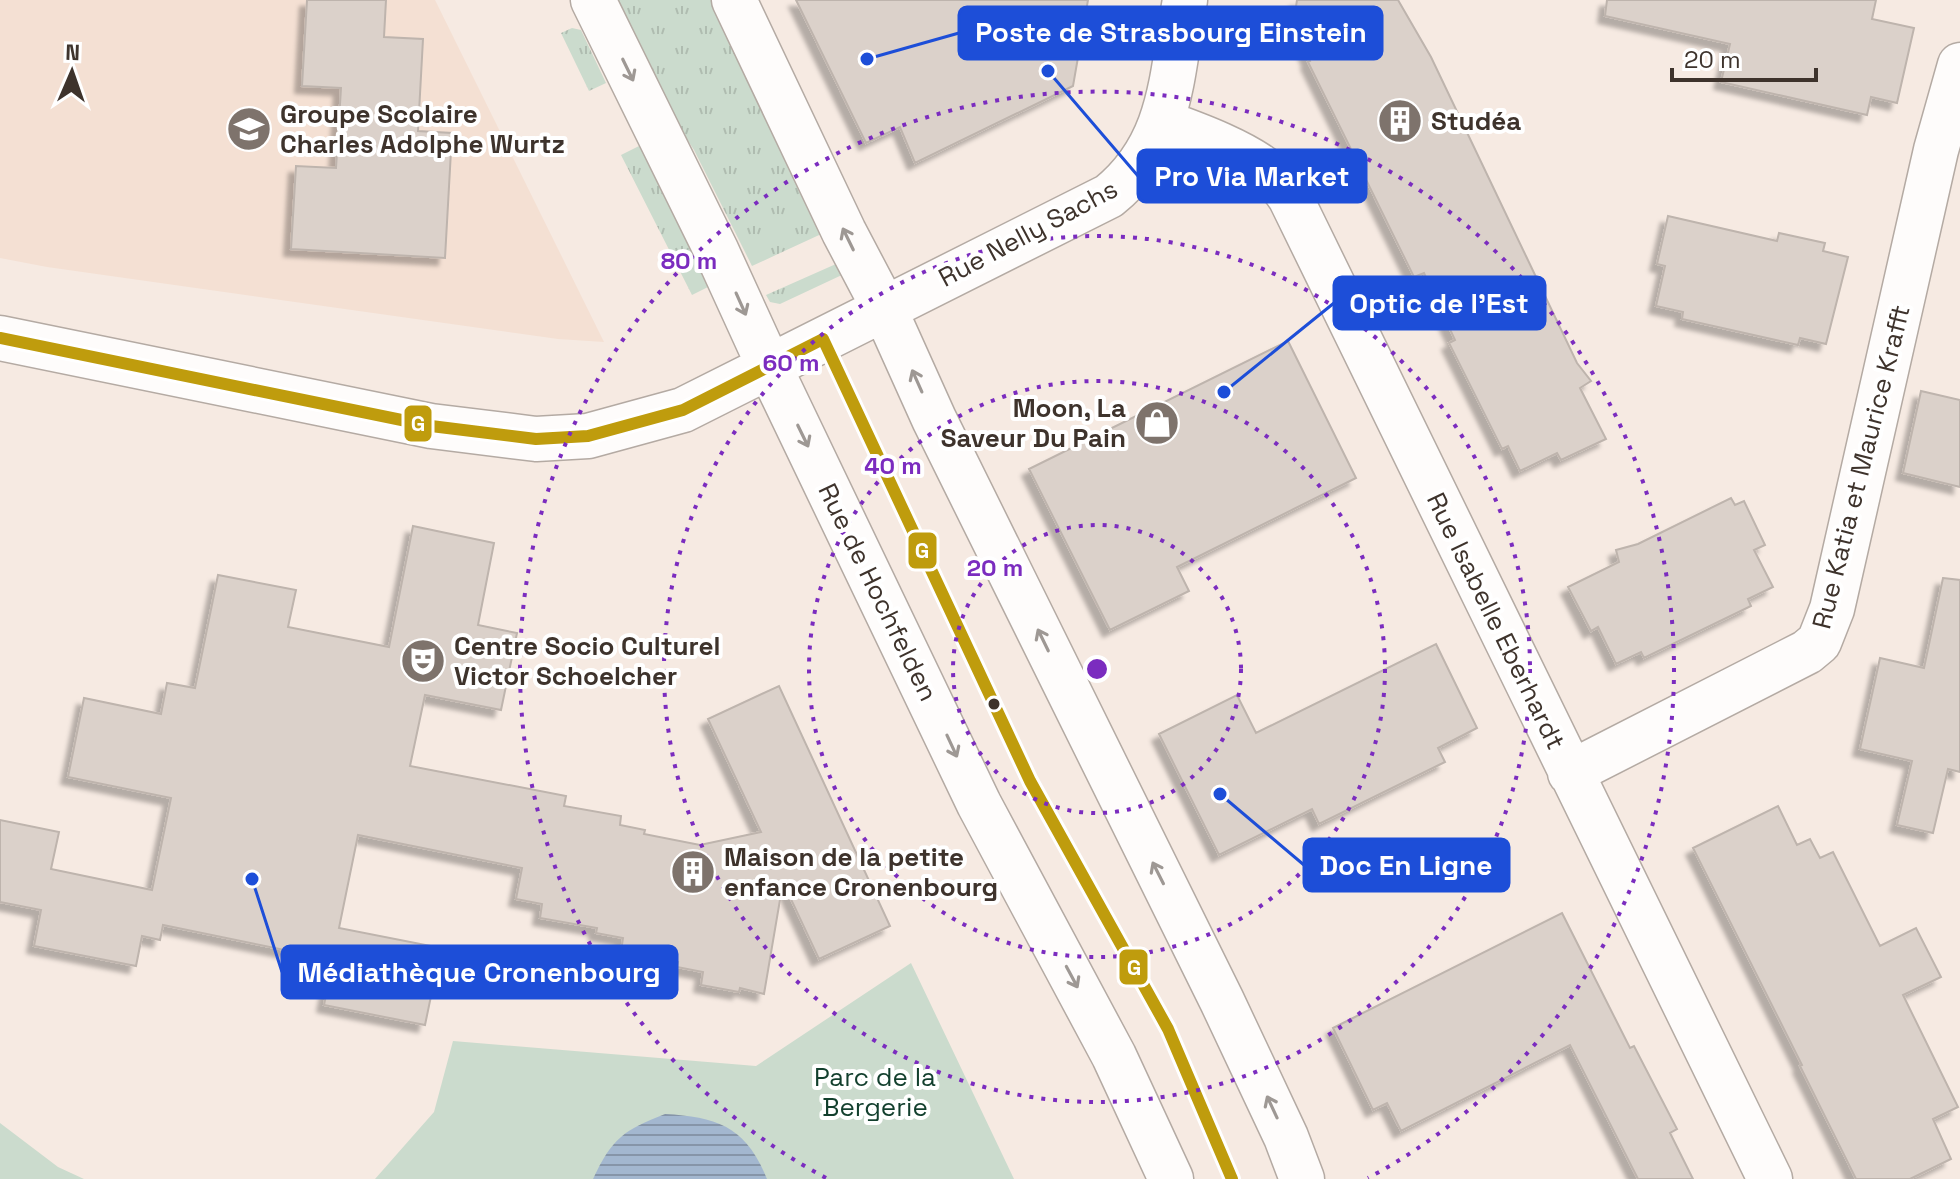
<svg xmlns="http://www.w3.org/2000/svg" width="1960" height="1179" font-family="'Space Grotesk',sans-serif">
<defs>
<pattern id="grass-tufts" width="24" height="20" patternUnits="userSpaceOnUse" patternTransform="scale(2)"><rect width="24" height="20" fill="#cbdbcd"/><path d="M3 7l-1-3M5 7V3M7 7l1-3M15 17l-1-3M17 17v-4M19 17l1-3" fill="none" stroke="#afbcb0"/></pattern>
<pattern id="water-rules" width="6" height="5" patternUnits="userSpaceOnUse" patternTransform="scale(2)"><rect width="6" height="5" fill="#a3b7cf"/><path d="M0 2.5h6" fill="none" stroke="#8695a8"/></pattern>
<filter id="shadow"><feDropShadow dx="-7" dy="7" stdDeviation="2" flood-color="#0004"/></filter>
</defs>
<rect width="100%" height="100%" fill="#f6eae2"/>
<path fill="#f4e0d3" d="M0 0H435L604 342 558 339 47 267 0 258Z"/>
<path fill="url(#grass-tufts)" d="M608 0H718L830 230 752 266 694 150 645 75Z
M572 28 581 30 606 83 589 91 561 33Z
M647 142 710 286 692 295 621 155Z
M845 260 844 274 780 304 770 302 766 295Z"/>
<path fill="#cbdbcd" d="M911 963 1014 1179H375L434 1112 453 1041 756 1066Z
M0 1123 58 1167 84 1179H0Z"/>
<path fill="url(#water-rules)" d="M665 1114C718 1117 746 1127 767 1179H593C612 1138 624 1130 665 1114Z"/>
<path fill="#dbd1ca" stroke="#beb4ad" stroke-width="2" filter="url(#shadow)" d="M307 0H386L384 37 423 39 418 131 452 133 445 258 291 249 296 166 336 168 341 88 302 86Z
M796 0H1088L1073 86 915 163 900 127 866 143Z
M1297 0H1398L1431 57 1577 363 1591 381 1580 388 1606 439 1561 460 1557 453 1520 471 1508 446 1502 449 1449 343 1455 340 1424 273 1414 277 1308 62 1310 61 1293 25Z
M1607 0H1876L1872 19 1914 28 1897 103 1871 97 1867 115 1721 82 1730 44 1605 16Z
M1668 216 1777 241 1779 233 1825 243 1823 251 1848 257 1826 344 1800 338 1798 345 1682 319 1683 312 1656 306 1665 266 1657 264Z
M1288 341 1356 478 1177 567 1189 591 1110 630 1029 469Z
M1921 391 1960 400V487L1903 473Z
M1731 498 1735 505 1744 501 1765 545 1754 550 1773 587 1748 599 1751 606 1644 658 1641 652 1616 664 1598 627 1591 631 1568 587 1619 562 1616 550 1638 544Z
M413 526 494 543 478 625 517 633 501 710 425 695 410 766 566 796 564 806 621 816 620 825 645 830 644 834 700 845 761 832 708 719 779 686 890 926 819 959 783 882 764 994 740 988 739 992 701 985 703 972 677 967 678 962 621 951 623 938 596 933 597 928 540 918 542 904 516 899 522 868 358 835 339 928 441 948 425 1025 324 1005 330 975 311 971 314 956 163 925 160 940 142 936 136 966 34 946 41 910 0 902V820L59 832 51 869 152 890 171 798 68 777 84 698 161 714 167 683 195 688 218 575 296 590 288 627 389 647Z
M1943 578 1960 580V772L1948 769 1933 833 1897 825 1912 761 1860 749 1880 658 1924 668Z
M1436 644 1477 728 1438 748 1445 762 1319 824 1312 809 1219 855 1159 734 1237 695 1256 733Z
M1778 806 1797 845 1810 839 1820 858 1833 852 1880 946 1916 928 1941 977 1903 995 1958 1107 1933 1119 1951 1159 1910 1179H1856L1800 1066 1802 1065 1693 848Z
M1562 913 1630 1048 1634 1046 1677 1129 1670 1133 1693 1179H1638L1570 1045 1401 1131 1387 1103 1373 1110 1333 1028Z"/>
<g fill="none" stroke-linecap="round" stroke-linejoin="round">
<g stroke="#b4aaa3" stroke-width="47">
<path id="street" d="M593 0 716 250 769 366 979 804 1114 1056 1171 1179
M734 0 844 232 884 308 934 419 1222 1001 1286 1137 1302 1179
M1162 122C1196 134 1248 153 1274 177 1280 183 1285 190 1290 197L1770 1179
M0 338 431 426 536 439 588 436 683 410 1109 196C1173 144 1171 76 1185 0
M1570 773 1807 652 1819 642 1832 609 1936 150 1960 65"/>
</g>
<use href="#street" stroke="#fefcfb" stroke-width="44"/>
<g stroke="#fff" stroke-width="18">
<path id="bus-1" d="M0 338 431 426 536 439 588 436 683 410 823 339
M823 339 1030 781 1168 1029 1232 1179"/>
</g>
<use href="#bus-1" stroke="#bf9c0d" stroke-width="12"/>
</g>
<defs><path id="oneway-shaft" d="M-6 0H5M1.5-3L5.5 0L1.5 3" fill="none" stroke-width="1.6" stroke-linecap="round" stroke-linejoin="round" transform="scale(2)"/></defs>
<g stroke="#9e9894">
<use href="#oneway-shaft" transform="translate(628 70) rotate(64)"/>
<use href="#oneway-shaft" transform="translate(848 239) rotate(-116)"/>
<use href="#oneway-shaft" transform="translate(741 304) rotate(66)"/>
<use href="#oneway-shaft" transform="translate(917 381) rotate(-114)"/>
<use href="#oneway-shaft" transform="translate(803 436) rotate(64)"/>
<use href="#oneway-shaft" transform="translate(1043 640) rotate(-116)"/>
<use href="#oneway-shaft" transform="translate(952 746) rotate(65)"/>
<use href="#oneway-shaft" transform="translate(1158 873) rotate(-117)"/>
<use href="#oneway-shaft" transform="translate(1072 977) rotate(62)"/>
<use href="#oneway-shaft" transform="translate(1272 1107) rotate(-115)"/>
</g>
<g fill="none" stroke="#7b2cbf" stroke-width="4" stroke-dasharray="4 8">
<circle cx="1097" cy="669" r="144"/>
<circle cx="1097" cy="669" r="288"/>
<circle cx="1097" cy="669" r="433"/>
<path d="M826 1178A577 577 0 1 1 1368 1178"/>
</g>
<defs>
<g id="building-disc" transform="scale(2.3)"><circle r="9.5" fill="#7e736c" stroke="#fff"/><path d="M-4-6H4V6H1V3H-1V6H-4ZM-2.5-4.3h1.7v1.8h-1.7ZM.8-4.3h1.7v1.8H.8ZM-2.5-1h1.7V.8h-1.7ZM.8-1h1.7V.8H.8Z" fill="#fff"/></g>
<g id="school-disc" transform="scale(2.3)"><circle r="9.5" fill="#7e736c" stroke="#fff"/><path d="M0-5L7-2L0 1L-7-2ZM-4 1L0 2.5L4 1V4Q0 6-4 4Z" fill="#fff"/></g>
<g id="shop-disc" transform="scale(2.3)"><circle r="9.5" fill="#7e736c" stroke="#fff"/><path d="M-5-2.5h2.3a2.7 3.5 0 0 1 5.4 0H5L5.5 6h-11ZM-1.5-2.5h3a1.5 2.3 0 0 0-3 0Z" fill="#fff"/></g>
<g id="theatre-disc" transform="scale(2.3)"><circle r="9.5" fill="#7e736c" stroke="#fff"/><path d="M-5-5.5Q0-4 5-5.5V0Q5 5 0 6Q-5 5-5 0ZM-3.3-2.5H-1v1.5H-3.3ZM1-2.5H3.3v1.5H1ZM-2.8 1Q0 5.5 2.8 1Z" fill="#fff"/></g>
</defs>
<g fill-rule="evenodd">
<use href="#building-disc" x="1400" y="121"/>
<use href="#school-disc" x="249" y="129"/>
<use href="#shop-disc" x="1157" y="423"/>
<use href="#theatre-disc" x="423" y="661"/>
<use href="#building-disc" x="693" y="872"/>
</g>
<circle fill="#3e332c" stroke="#fff" stroke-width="3" cx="994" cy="704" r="7"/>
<g text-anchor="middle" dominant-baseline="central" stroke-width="8" stroke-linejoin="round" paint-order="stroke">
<g font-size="26" font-weight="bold" fill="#3e332c" stroke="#fff" text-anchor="start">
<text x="280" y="114">Groupe Scolaire<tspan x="280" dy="30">Charles Adolphe Wurtz</tspan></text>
<text x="1431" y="121">Studéa</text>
<text x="1126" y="408" text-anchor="end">Moon, La<tspan x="1126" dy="30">Saveur Du Pain</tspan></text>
<text x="454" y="646">Centre Socio Culturel<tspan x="454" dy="30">Victor Schoelcher</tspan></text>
<text x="724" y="857">Maison de la petite<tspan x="724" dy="30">enfance Cronenbourg</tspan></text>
</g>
<g font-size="26" fill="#3e332c" stroke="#fff">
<text transform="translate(1028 233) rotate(-28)">Rue Nelly Sachs</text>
<text transform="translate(1861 467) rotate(-76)">Rue Katia et Maurice Krafft</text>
<text transform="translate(878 592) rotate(64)">Rue de Hochfelden</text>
<text transform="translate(1496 621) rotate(64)">Rue Isabelle Eberhardt</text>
</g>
<g font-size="26" fill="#123f2d" stroke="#fff">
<text x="875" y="1077">Parc de la<tspan x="875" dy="30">Bergerie</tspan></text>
</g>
</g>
<circle cx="1097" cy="669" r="12" fill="#7b2cbf" stroke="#fff" stroke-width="4"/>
<g font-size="24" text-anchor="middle" font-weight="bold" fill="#7b2cbf" stroke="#fff" stroke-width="8" stroke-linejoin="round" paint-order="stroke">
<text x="689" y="269">80 m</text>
<text x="791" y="371">60 m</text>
<text x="893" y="474">40 m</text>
<text x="995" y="576">20 m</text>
</g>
<path fill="none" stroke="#1d4ed8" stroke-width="3" d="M867 59L959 33M1048 71L1138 176M1224 392L1334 303M1220 794L1304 865M252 879L282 972"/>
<g fill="#1d4ed8" stroke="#fff" stroke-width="3">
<circle cx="867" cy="59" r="8"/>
<circle cx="1048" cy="71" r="8"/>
<circle cx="1224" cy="392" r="8"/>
<circle cx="1220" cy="794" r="8"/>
<circle cx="252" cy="879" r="8"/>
</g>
<g fill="#1d4ed8" stroke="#1d4ed8" stroke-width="3">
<rect x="959" y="7" width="423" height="52" rx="8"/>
<rect x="1138" y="150" width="228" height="52" rx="8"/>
<rect x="1334" y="277" width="211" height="52" rx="8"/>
<rect x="1304" y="839" width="205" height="52" rx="8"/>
<rect x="282" y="946" width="395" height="52" rx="8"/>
</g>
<g font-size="28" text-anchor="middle" font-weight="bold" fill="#fff">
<text x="1171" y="42">Poste de Strasbourg Einstein</text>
<text x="1252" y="186">Pro Via Market</text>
<text x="1439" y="313">Optic de l'Est</text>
<text x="1406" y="875">Doc En Ligne</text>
<text x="479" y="982">Médiathèque Cronenbourg</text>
</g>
<g stroke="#fff" stroke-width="3">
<rect x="403" y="404" width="30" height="39" rx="8" fill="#bf9c0d"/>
<rect x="907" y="531" width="31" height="39" rx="8" fill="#bf9c0d"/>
<rect x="1118" y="948" width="31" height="38" rx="8" fill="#bf9c0d"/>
</g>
<g font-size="22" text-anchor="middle" font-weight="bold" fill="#fff">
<text x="418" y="431">G</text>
<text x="922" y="558">G</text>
<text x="1134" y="975">G</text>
</g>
<g transform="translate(72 72) rotate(2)" stroke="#ffffff" stroke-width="6" paint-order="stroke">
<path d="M0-6L14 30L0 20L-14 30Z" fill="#3e332c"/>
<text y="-12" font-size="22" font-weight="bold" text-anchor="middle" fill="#3e332c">N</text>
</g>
<path d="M1672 68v12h144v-12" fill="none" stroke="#3e332c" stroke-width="4"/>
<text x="1684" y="68" font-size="24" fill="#3e332c" stroke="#ffffff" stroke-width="6" paint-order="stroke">20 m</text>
</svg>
